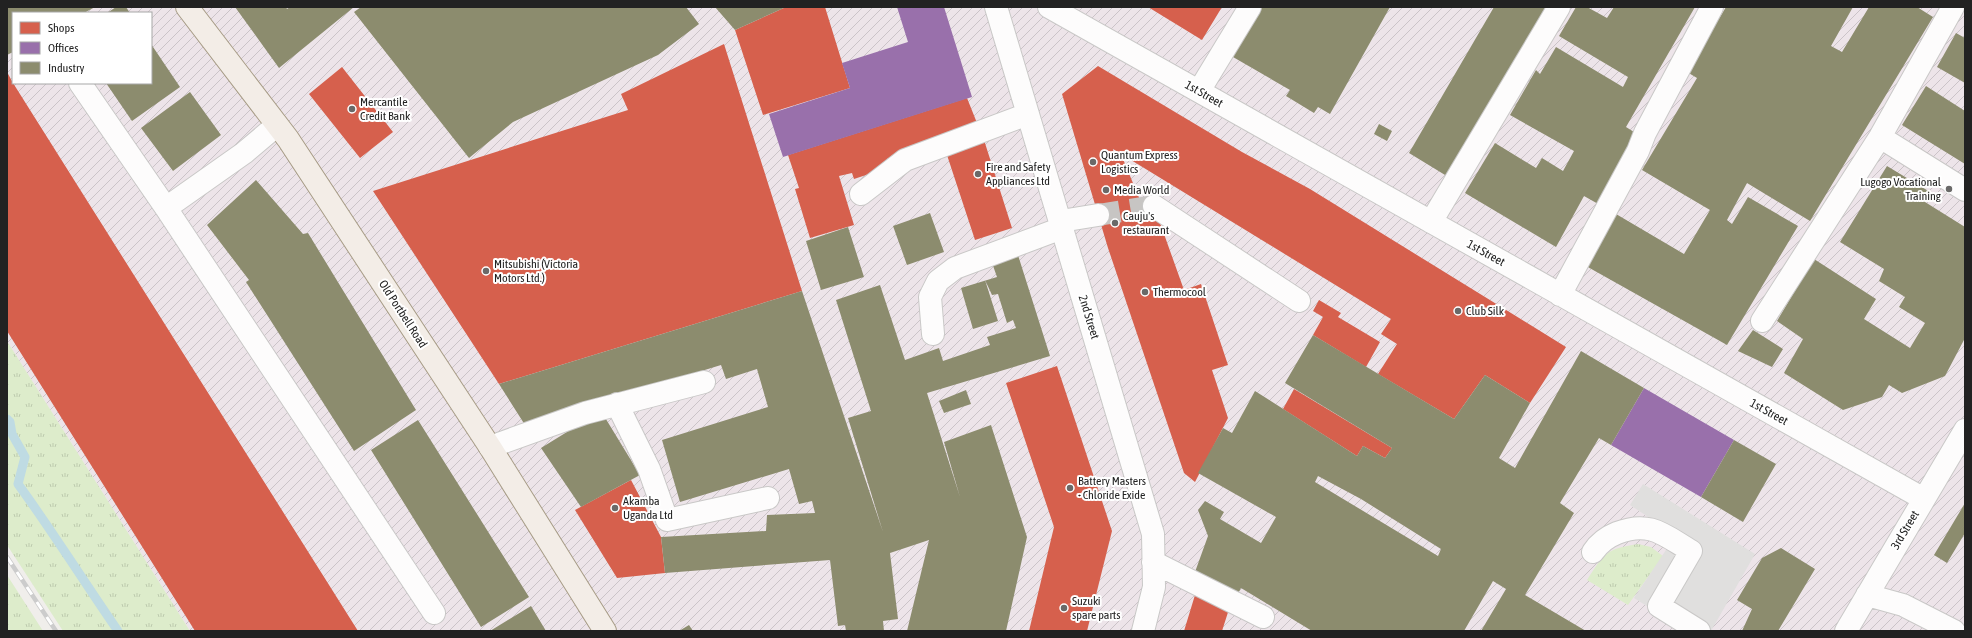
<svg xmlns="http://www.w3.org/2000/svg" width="1972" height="638" font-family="'Asap Condensed',sans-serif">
<defs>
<pattern id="industrial-furrows" width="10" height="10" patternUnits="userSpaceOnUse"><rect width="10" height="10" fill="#ede4e9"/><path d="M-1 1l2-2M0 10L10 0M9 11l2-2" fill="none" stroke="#cbc3c8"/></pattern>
<pattern id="grass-tufts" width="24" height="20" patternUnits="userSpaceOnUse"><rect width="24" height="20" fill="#ddeccb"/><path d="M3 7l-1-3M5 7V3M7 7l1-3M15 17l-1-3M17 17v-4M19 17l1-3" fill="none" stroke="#bdcaae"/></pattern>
</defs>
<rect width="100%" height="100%" fill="#f0eeeb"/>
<path fill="url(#industrial-furrows)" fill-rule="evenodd" d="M7 7H1965V631H190L7 341ZM13 13H151V83H13Z"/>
<path fill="url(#grass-tufts)" d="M7 341 190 631H63L7 545Z
M1638 544 1651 547 1663 556 1628 605 1587 580C1604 554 1605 549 1638 544Z
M7 575 43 631H7Z"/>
<path fill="#e0dfde" d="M1643 484 1755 554 1711 631H1687L1634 598 1676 535 1630 505Z"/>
<path fill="#d6604d" d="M786 7H825L850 88 763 115 735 30Z
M1148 7H1222L1202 40Z
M724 44 802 291 499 384 373 191 628 110 621 94Z
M1098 66 1242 152 1310 189 1566 347 1530 403 1485 375 1454 419 1378 374 1397 344 1381 334 1391 319 1113 149 1115 161 1123 159 1140 200 1145 198 1154 206 1184 290 1201 284 1228 365 1212 370 1228 418 1195 482 1184 473 1108 248 1062 94Z
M342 67 393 132 360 158 309 94Z
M7 72 13 83 358 631H195L7 331Z
M967 98 979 128 887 159 890 167 854 179 852 173 839 176 854 225 810 238 795 189 799 188 788 155Z
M984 140 1012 228 975 240 946 152Z
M1319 300 1341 313 1338 317 1380 342 1366 367 1313 335 1323 317 1313 311Z
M1057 366 1112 531 1087 631H1029L1054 527 1006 383Z
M1294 389 1392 448 1385 458 1363 446 1357 456 1283 409Z
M631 480 661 537 665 573 617 578 575 510Z
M1195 595 1230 606 1222 631H1184Z"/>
<path fill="#9970ab" d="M897 7H944L972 97 783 157 769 114 850 88 842 63 908 42Z
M1644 388 1734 440 1701 497 1611 445Z"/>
<path fill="#8c8c6e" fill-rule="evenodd" d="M7 7H95L84 13H13V52L7 55Z
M116 7H126L130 13H107Z
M235 7H286L287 9 290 7H354L279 68Z
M361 7H686L699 24 658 55 513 122 469 158 354 12Z
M715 7H786L735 30Z
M1261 7H1390L1330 114 1318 107 1314 113 1286 96 1290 90 1233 57Z
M1494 7H1549L1450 178 1409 153Z
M1576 7H1587L1607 18 1614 7H1695L1626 127 1642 137 1600 205 1584 196 1556 247 1465 193 1495 143 1536 168 1542 158 1563 171 1574 151 1510 115 1536 70 1540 74 1556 47 1623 87 1628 77 1559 36Z
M1726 7H1853L1831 46 1842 52 1869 7H1917L1933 17 1810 221 1747 183 1727 220 1732 224 1748 197 1798 226 1727 345 1586 266 1616 214 1684 254 1710 210 1642 170 1697 78 1687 72Z
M1956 33 1965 38V83L1937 67Z
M151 44 180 87 132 121 106 83H151Z
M1926 86 1965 111V164L1902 125Z
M190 92 221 135 173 171 141 128Z
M1379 124 1392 131 1387 141 1374 134Z
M1887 166 1930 192 1925 202 1965 227V338L1945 376 1902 393 1889 385 1882 397 1843 410 1784 373 1803 339 1777 321 1814 259 1876 299 1864 319 1910 348 1925 323 1899 307 1905 297 1879 281 1884 269 1840 242Z
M256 180 303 234 308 233 416 410 354 451 246 282 249 280 207 225Z
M930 213 944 252 907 265 893 226Z
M848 227 864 277 821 290 806 241Z
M1017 252 1050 356 927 393 960 497 944 442 991 425 1027 537 1006 631H907L929 540 890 553 898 619 883 621 884 631H846L845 625 838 626 830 560 665 573 661 537 766 531 767 515 815 513 812 501 799 504 789 469 680 502 662 440 768 407 757 369 726 379 721 365 525 425 499 384 802 291 883 532 848 418 871 411 836 300 880 285 905 360 939 348 943 361 990 345 987 337 1016 328 1013 320 1007 323 998 294 992 295 985 280 998 321 973 329 961 288 997 277 991 260Z
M1753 330 1783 349 1772 367 1738 351Z
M1313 335 1454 419 1485 375 1530 403 1499 458 1515 468 1581 351 1644 388 1611 445 1599 438 1560 503 1574 513 1525 595 1586 631H1481L1506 589 1493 581 1464 631H1312L1241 588 1236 597 1195 572 1208 536 1198 510 1205 501 1224 512 1220 519 1261 543 1276 517 1198 473 1223 428 1232 433 1255 391 1357 456 1363 446 1385 458 1392 448 1285 383ZM1318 476 1361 499 1441 549 1438 556 1315 482Z
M966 390 971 404 944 413 939 401Z
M601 411 640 475 581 507 541 448Z
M418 420 529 597 481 627 371 450Z
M1734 440 1776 464 1743 522 1701 497Z
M1965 503V533L1947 563 1934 555Z
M1781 548 1815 569 1778 631H1742L1752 609 1737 600 1762 558Z
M531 606 546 631H490Z
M689 625 693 631H679Z"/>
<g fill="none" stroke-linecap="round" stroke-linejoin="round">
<path stroke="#bfdbe3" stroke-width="9" d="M7 419 10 422 12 434 25 457 18 484C53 532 84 582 118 631"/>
<path stroke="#c7c5c3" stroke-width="22" stroke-dasharray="22 11" stroke-linecap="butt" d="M1098 215 1154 206"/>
<g stroke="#c9c8c7" stroke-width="24">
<path id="minor" d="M996 7 1153 534 1154 587 1143 631
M1049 7 1924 499
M80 83 166 208
M1199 91 1250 7
M277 125 244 153 166 208 434 613
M1880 137 1965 190
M861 194 905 160 1028 114
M1154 206 1299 301
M1061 221 1098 215
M1431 222 1559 7
M1560 295 1638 151 1645 133 1712 7
M1762 321 1880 137 1953 7
M933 334 930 297 938 281 955 268 1062 228
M617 404 649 469 667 520 768 498
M490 447 585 413 704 382
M1593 552C1599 543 1607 537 1617 533 1650 520 1664 535 1691 551L1659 606 1699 631
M1153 562 1263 617
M1867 595 1903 605 1954 631
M1846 631 1965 430"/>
</g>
<g stroke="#a79c86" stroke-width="24">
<path id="major" d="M187 7 288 139 490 447 605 631"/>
</g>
<use href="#minor" stroke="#fdfcfc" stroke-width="22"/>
<use href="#major" stroke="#f3ede7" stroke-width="22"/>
<g stroke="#ccc" stroke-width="4.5">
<path id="rail" d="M7 557 56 631"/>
</g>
<use href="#rail" stroke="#fff" stroke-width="3" stroke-dasharray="9" stroke-linecap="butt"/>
</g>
<g fill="#6a6968" stroke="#fff" stroke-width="1.5">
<circle cx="352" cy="109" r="4"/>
<circle cx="1093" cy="162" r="4"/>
<circle cx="978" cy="174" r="4"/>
<circle cx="1949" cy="189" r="4"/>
<circle cx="1106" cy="190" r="4"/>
<circle cx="1115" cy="223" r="4"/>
<circle cx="486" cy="271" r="4"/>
<circle cx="1145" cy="292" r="4"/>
<circle cx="1458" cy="311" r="4"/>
<circle cx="1070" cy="488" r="4"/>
<circle cx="615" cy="508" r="4"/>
<circle cx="1064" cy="608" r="4"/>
</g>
<g text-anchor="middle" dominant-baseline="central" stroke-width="4" stroke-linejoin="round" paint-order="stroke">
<g font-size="12" fill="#222" stroke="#fff">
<text transform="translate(1204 94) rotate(30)">1st Street</text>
<text transform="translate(1486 253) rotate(29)">1st Street</text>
<text transform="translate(403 314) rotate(57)">Old Portbell Road</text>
<text transform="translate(1089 317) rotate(73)">2nd Street</text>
<text transform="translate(1769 412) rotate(29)">1st Street</text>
<text transform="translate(1905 530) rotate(-59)">3rd Street</text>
</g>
<g font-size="12" fill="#222" stroke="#fff" text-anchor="start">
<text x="360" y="102">Mercantile<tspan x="360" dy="14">Credit Bank</tspan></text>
<text x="1101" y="155">Quantum Express<tspan x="1101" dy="14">Logistics</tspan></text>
<text x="986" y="167">Fire and Safety<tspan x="986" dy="14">Appliances Ltd</tspan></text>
<text x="1941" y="182" text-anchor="end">Lugogo Vocational<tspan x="1941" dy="14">Training</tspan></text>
<text x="1114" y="190">Media World</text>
<text x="1123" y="216">Cauju's<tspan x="1123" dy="14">restaurant</tspan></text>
<text x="494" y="264">Mitsubishi (Victoria<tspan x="494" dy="14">Motors Ltd.)</tspan></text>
<text x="1153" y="292">Thermocool</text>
<text x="1466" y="311">Club Silk</text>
<text x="1078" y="481">Battery Masters<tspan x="1078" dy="14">- Chloride Exide</tspan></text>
<text x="623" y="501">Akamba<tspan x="623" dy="14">Uganda Ltd</tspan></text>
<text x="1072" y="601">Suzuki<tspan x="1072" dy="14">spare parts</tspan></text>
</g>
</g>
<rect width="1972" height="638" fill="none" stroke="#222222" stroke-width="16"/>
<rect x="12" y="12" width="140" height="72" fill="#ffffff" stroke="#a7a7a7"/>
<rect x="20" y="22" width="20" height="12" fill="#d6604d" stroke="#a7a7a7"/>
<text x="48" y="32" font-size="12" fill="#222222">Shops</text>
<rect x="20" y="42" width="20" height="12" fill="#9970ab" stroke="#a7a7a7"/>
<text x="48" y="52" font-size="12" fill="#222222">Offices</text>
<rect x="20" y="62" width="20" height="12" fill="#8c8c6e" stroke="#a7a7a7"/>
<text x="48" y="72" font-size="12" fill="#222222">Industry</text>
</svg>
